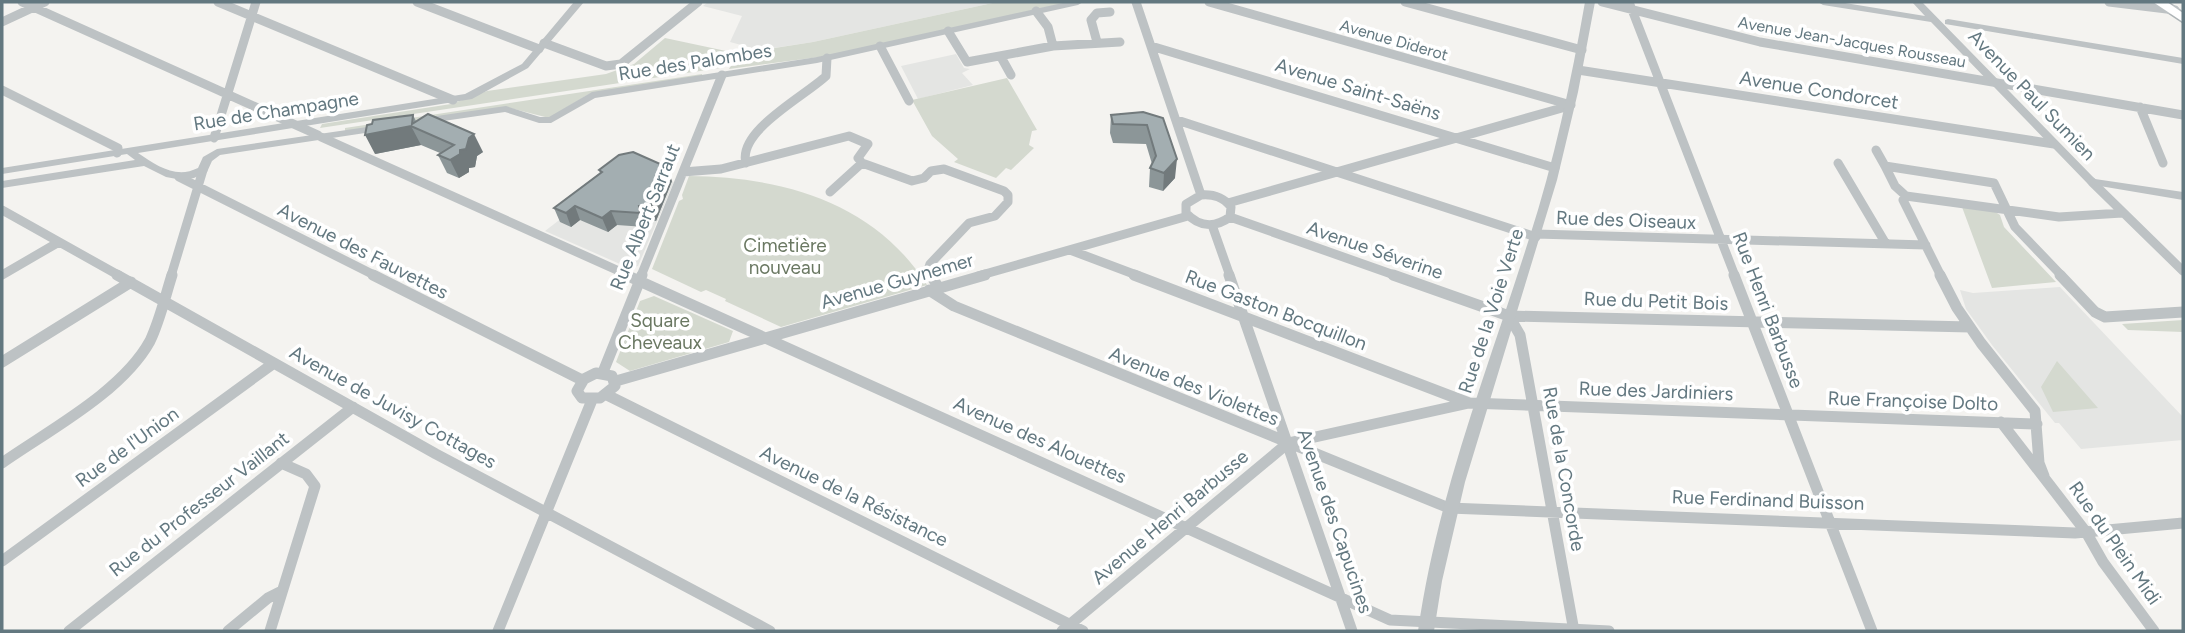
<svg xmlns="http://www.w3.org/2000/svg" width="2185" height="633" font-family="Figtree,sans-serif">
<rect width="100%" height="100%" fill="#f4f3f0"/>
<path fill="#e4e5e3" d="M708 2H997L813 42 760 50 730 42 742 16 703 6Z
M956 54 964 68 970 69 962 73 973 85 918 99 901 66Z
M632 164 674 182 638 266 629 268 545 231Z
M2060 287 2183 417V440L2081 449 2059 423H2055L1992 345 1966 309 1960 290 1973 293Z"/>
<path fill="#d4d9cf" d="M997 2H1070L827 56 729 69 737 54 813 42Z
M665 38 726 51 720 68 320 128 322 124 451 104 487 91 606 74 634 64Z
M702 74V76L589 94 549 118 506 107 345 131V128Z
M1007 78 1037 130 1032 131 1029 145 1034 148 1011 170 1006 168 996 178 954 162 958 159 932 136 912 100Z
M689 176C783 177 874 202 927 285L781 327 725 301 726 299 706 290 701 292 652 269 679 201 683 199 682 195Z
M1962 207 1994 211 2000 215 2004 227 2056 282 1992 288Z
M654 296 733 331 729 342 630 371 616 362 640 301Z
M2183 320V332L2128 330 2122 324Z
M2057 361 2098 408 2053 412 2041 387Z"/>
<g fill="none" stroke-linecap="round" stroke-linejoin="round">
<g stroke="#aeb4b7" stroke-width="3">
<path id="primary" d="M2153 2H2167L2183 13V22Z"/>
</g>
<path stroke="#bdc2c4" stroke-width="9" d="M22 2 318 135
M218 2 453 100
M417 2 539 49
M1136 2 1201 195
M1209 2 1571 105
M1405 2 1582 50
M1602 2 1760 42 2183 115
M1629 2 1735 276
M2109 2 2175 10
M1036 11 1048 27 1053 46
M2 22 45 2
M948 31 967 62 1053 46 1120 42
M1097 42 1091 20 1097 13 1110 12
M544 43 606 66 621 64 698 2
M880 46 909 101
M1151 46 1555 168
M1001 57 1011 75
M1578 70 2054 144
M2 90 118 148 117 153
M2140 107 2163 163
M1177 120 1536 237
M321 137 630 276
M214 138 256 2
M1876 150 1885 166
M746 163C737 131 805 96 826 76L827 58
M1838 163 1886 244
M683 172 721 169 849 136 868 144 858 158 862 163 912 181 924 178 931 171 944 169 1004 191 1008 195V202L995 216 969 223 930 264 928 270 932 276
M179 177 376 276
M2092 182 2183 271
M830 192 862 163
M1201 195C1214 194 1223 197 1231 207L1230 217C1215 228 1199 227 1186 213V204Z
M1906 196 1895 186 1885 166 1994 183 2015 227 2062 276
M1228 203 1569 106
M2 210 120 276
M1230 217 1397 276
M1212 225 1230 276
M1536 234 1926 245
M1070 250 1139 276
M2 275 59 242
M171 276 203 170
M641 276 722 75
M978 276 1188 216
M1941 276 1903 200 1906 196 2059 217 2122 213"/>
<path stroke="#bdc2c4" stroke-width="11" d="M117 275 436 454 770 631
M373 275 582 380
M626 275 1390 620 1609 631
M931 275 938 287
M1134 275 1469 403
M1229 275 1352 631
M1393 275 1509 316 1970 327
M1734 275 1872 631
M1940 275 1957 308 1981 343 2035 411 2039 463 2044 476
M2060 275 2095 312 2105 317 2183 312
M929 290 954 306 1449 508 2075 533 2183 523
M1509 316 1520 335 1574 631
M2 362 131 282
M603 372 642 275
M596 373 612 376 615 386 600 398H582L577 391 584 379Z
M616 381 985 275
M607 395 1083 631
M2001 422 2086 532 2103 562 2154 631
M2 463C49 430 122 392 150 341 160 320 165 297 172 275
M2 561 274 363
M69 631 353 407
M228 631 268 598 282 591
M270 631 315 486 306 474 281 463
M498 631 592 400
M1062 631 1288 443 1469 403 2037 424"/>
<path fill="#bdc2c4" fill-rule="evenodd" d="M574 2H584L528 68 472 99 138 153C157 166 176 179 198 168L203 157 217 149 381 125 386 128 385 130 220 155 212 161 207 172 194 178 182 180 166 177 144 166 2 188V181L135 160 127 154 2 174V168L465 94 522 64Z
M1067 2H1083L1078 5 817 63 595 98 551 123H539L505 112 423 124 418 121 423 118 506 106 540 117H549L592 92 817 57Z
M1585 2H1595L1578 92 1557 180 1465 482 1442 581 1434 631H1418C1437 496 1488 369 1529 239 1554 162 1571 82 1585 2Z
M1818 2H1839L1925 16 1912 2H1922L2095 179 2183 192V200L2088 184 1931 22 1823 5Z
M1948 19 2183 58V64L1945 24V20Z"/>
<use href="#primary" fill="#fff" fill-rule="evenodd"/>
</g>
<path fill="#8c9698" d="M1143 112 1175 178 1163 191 1149 187 1150 168 1152 164 1146 144 1113 143 1110 133 1111 115Z
M413 115 416 121 483 152 477 156 475 167 469 168V172L459 178 447 173 438 155 440 153 421 145 375 154Z
M599 170 672 181 656 221 644 220 645 227 617 225 608 232 580 220 571 227 560 222 554 208 600 173Z"/>
<path fill="#727a7c" d="M411 126 421 145 375 154 365 135Z
M474 134 483 152 477 156 475 167 469 168V172L459 178 450 160 460 150 469 138Z
M1177 159 1175 178 1163 191 1164 173Z
M667 167 672 181 656 221 651 207Z
M575 206 580 220 571 227 566 213Z
M639 206 644 220 645 227 640 213Z
M611 211 617 225 608 232 602 218Z"/>
<path fill="#a3aeb1" stroke="#727a7c" stroke-width="2" d="M1143 112 1163 118 1177 159 1164 173 1150 168 1156 156 1147 125 1113 124 1111 115Z
M428 114 474 134 469 138 466 149 460 150V154L450 160 438 155 454 145 411 126 365 135 367 125 372 124 373 120 413 115 412 124Z
M633 152 667 167 651 207 639 206 640 213 611 211 602 218 575 206 566 213 554 208 602 172 599 170 619 155Z"/>
<g text-anchor="middle" dominant-baseline="central" stroke-width="7" stroke-linejoin="round" paint-order="stroke">
<g font-size="16" fill="#637880" stroke="#fff">
<text transform="translate(1394 40) rotate(16)">Avenue Diderot</text>
<text transform="translate(1852 42) rotate(10)">Avenue Jean-Jacques Rousseau</text>
</g>
<g font-size="19" fill="#637880" stroke="#fff">
<text transform="translate(695 62) rotate(-9)">Rue des Palombes</text>
<text transform="translate(1358 89) rotate(17)">Avenue Saint-Saëns</text>
<text transform="translate(1819 90) rotate(9)">Avenue Condorcet</text>
<text transform="translate(2032 95) rotate(46)">Avenue Paul Sumien</text>
<text transform="translate(276 111) rotate(-9)">Rue de Champagne</text>
<text transform="translate(645 217) rotate(-68)">Rue Albert Sarraut</text>
<text transform="translate(1626 220) rotate(2)">Rue des Oiseaux</text>
<text transform="translate(1375 250) rotate(19)">Avenue Séverine</text>
<text transform="translate(363 251) rotate(27)">Avenue des Fauvettes</text>
<text transform="translate(897 281) rotate(-16)">Avenue Guynemer</text>
<text transform="translate(1656 301) rotate(2)">Rue du Petit Bois</text>
<text transform="translate(1276 310) rotate(21)">Rue Gaston Bocquillon</text>
<text transform="translate(1768 310) rotate(69)">Rue Henri Barbusse</text>
<text transform="translate(1491 311) rotate(-72)">Rue de la Voie Verte</text>
<text transform="translate(1194 386) rotate(22)">Avenue des Violettes</text>
<text transform="translate(1656 391) rotate(2)">Rue des Jardiniers</text>
<text transform="translate(1913 401) rotate(2)">Rue Françoise Dolto</text>
<text transform="translate(393 407) rotate(29)">Avenue de Juvisy Cottages</text>
<text transform="translate(1040 440) rotate(24)">Avenue des Alouettes</text>
<text transform="translate(127 447) rotate(-36)">Rue de l'Union</text>
<text transform="translate(1564 469) rotate(80)">Rue de la Concorde</text>
<text transform="translate(854 496) rotate(26)">Avenue de la Résistance</text>
<text transform="translate(1768 500) rotate(2)">Rue Ferdinand Buisson</text>
<text transform="translate(199 504) rotate(-38)">Rue du Professeur Vaillant</text>
<text transform="translate(1170 517) rotate(-40)">Avenue Henri Barbusse</text>
<text transform="translate(1335 521) rotate(71)">Avenue des Capucines</text>
<text transform="translate(2115 543) rotate(55)">Rue du Plein Midi</text>
</g>
<g font-size="19" fill="#6a7862" stroke="#fff">
<text x="785" y="245">Cimetière<tspan x="785" dy="22">nouveau</tspan></text>
<text x="660" y="320">Square<tspan x="660" dy="22">Cheveaux</tspan></text>
</g>
</g>
<rect width="2185" height="633" fill="none" stroke="#637880" stroke-width="7"/>
</svg>
